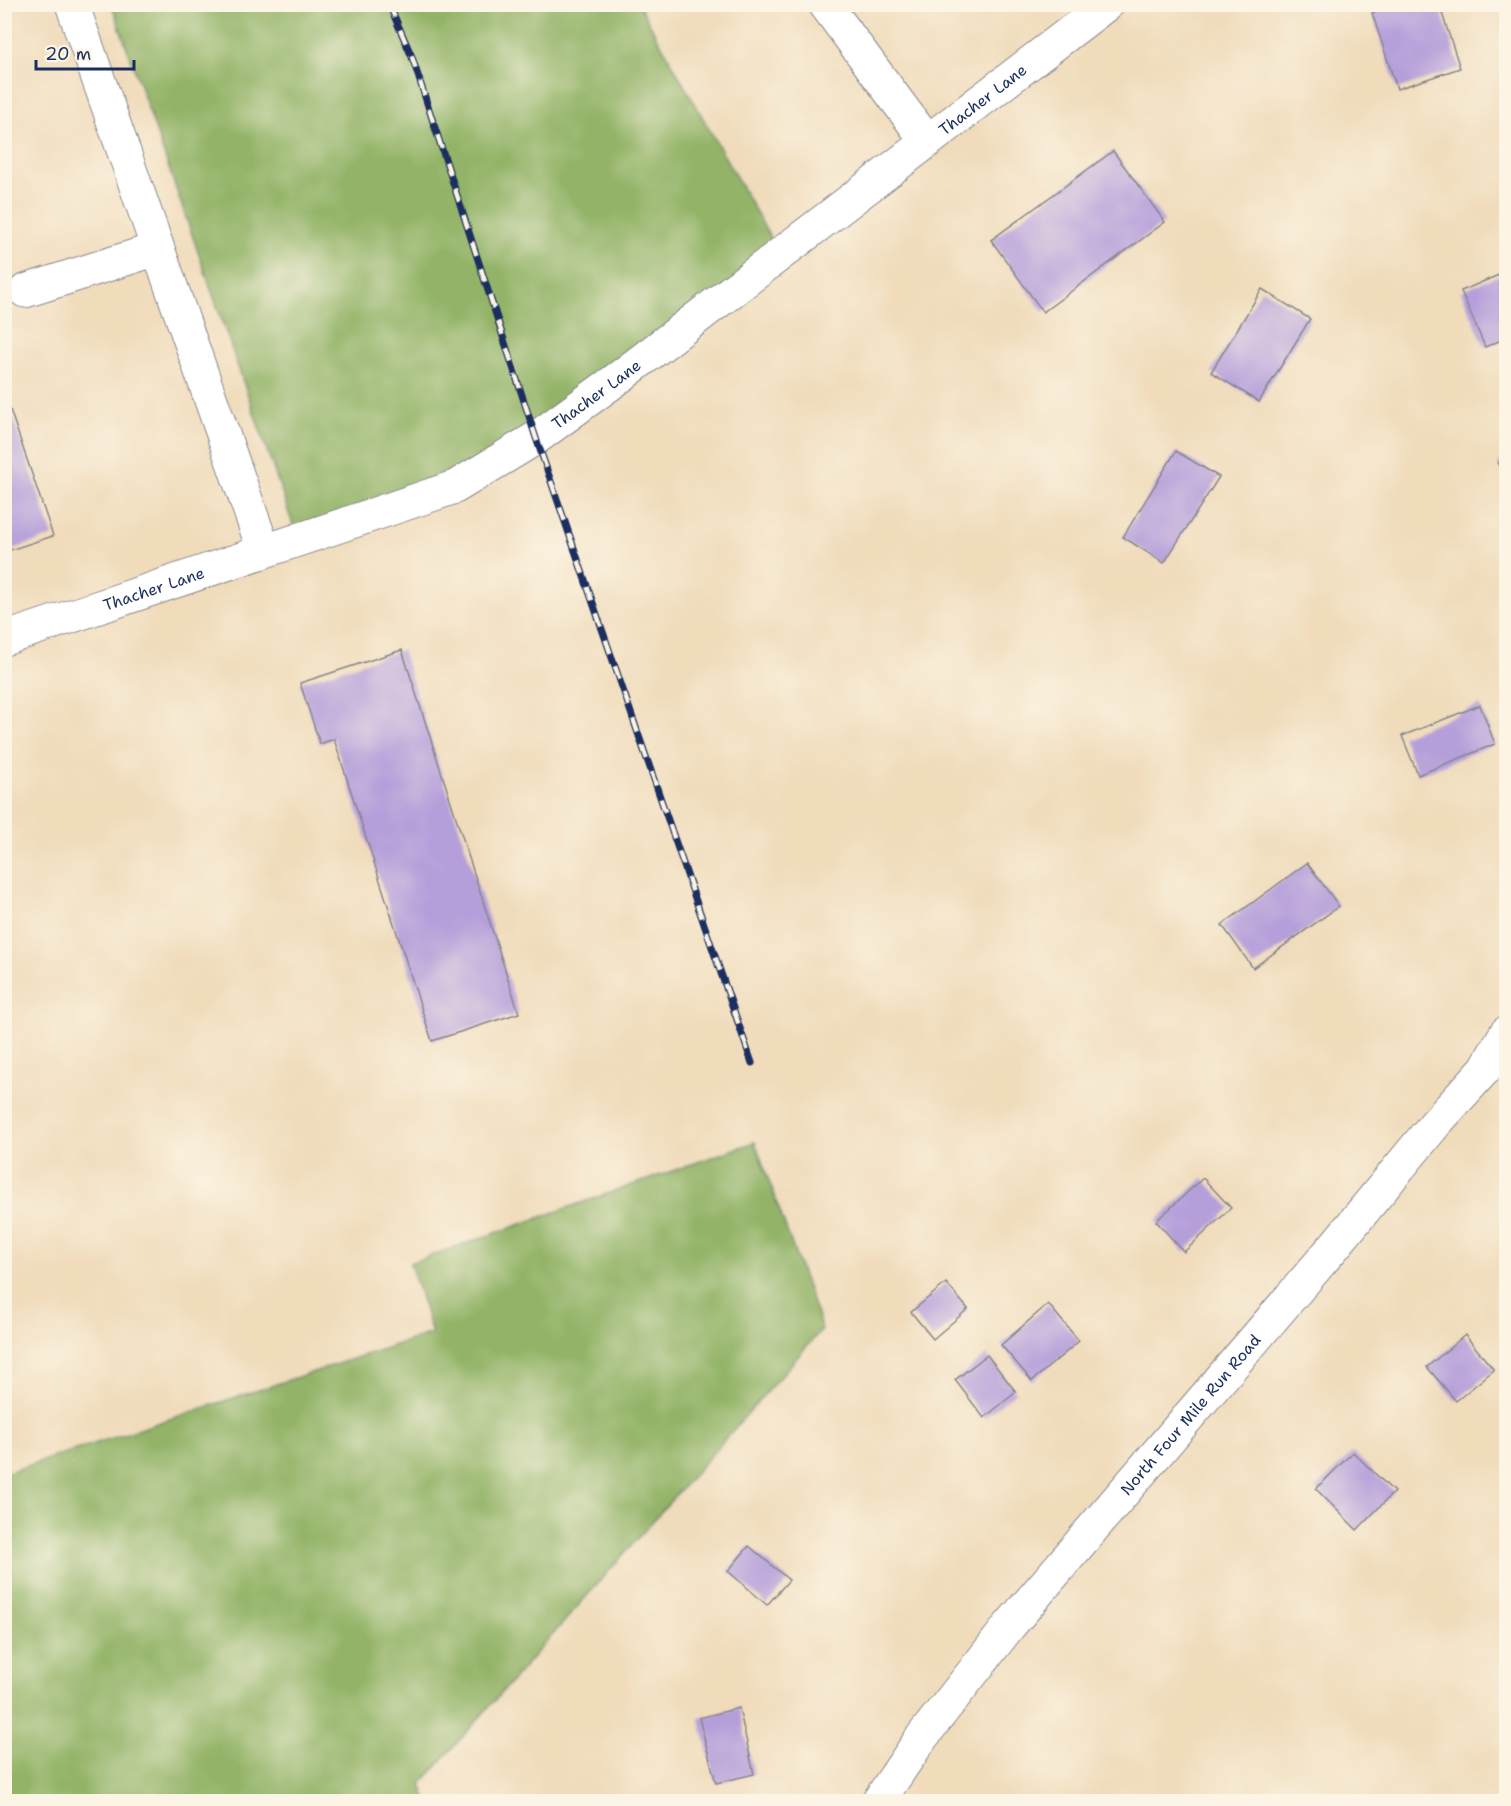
<svg xmlns="http://www.w3.org/2000/svg" width="1511" height="1806" font-family="'Shantell Sans',sans-serif">
<rect width="100%" height="100%" fill="#fcf5e5"/>
<filter id="ink" filterUnits="userSpaceOnUse"><feTurbulence type="fractalNoise" baseFrequency=".0167" numOctaves="2"/><feDisplacementMap in="SourceGraphic" scale="12" xChannelSelector="R" yChannelSelector="G"/><feConvolveMatrix kernelMatrix="1 2 1 2 8 2 1 2 1" color-interpolation-filters="sRGB"/></filter>
<filter id="wash" filterUnits="userSpaceOnUse"><feTurbulence type="fractalNoise" baseFrequency=".008" numOctaves="4" result="noise"/><feDisplacementMap in="SourceGraphic" scale="24" xChannelSelector="R" yChannelSelector="G"/><feGaussianBlur stdDeviation="1.35" result="paint"/><feColorMatrix in="noise" values="0 0 0 0 0 0 0 0 0 0 0 0 0 0 0 0 0 1.4 0 .05"/><feComposite in="paint" operator="in"/></filter>
<g filter="url(#wash)">
<rect width="100%" height="100%" fill="#f0dcbb"/>
<path fill="#93b468" stroke="#577263" stroke-width="1.5" d="M112 5H639L779 253 536 438 298 539Z
M755 1142 822 1329 421 1784 427 1801H5V1473L432 1333 410 1263Z"/>
<g id="blocks">
<path fill="#b59fda" d="M1399 4H1439L1460 68 1397 89 1372 13Z
M1113 151 1165 222 1043 312 991 240Z
M1506 272V338L1485 347 1461 291Z
M1262 289 1310 319 1259 402 1211 372Z
M4 392 53 536 4 552Z
M1176 451 1219 477 1164 563 1123 537Z
M1506 458V476L1498 463Z
M402 650 519 1013 432 1041 334 739 320 744 300 683Z
M1480 705 1495 744 1418 775 1402 736Z
M1307 863 1339 906 1253 968 1222 925Z
M1203 1178 1231 1208 1184 1252 1156 1221Z
M946 1283 968 1309 933 1339 911 1312Z
M1048 1304 1079 1341 1032 1381 1001 1345Z
M1465 1335 1494 1370 1456 1401 1427 1367Z
M987 1355 1016 1392 984 1418 955 1380Z
M1353 1452 1394 1492 1357 1530 1316 1489Z
M749 1546 789 1580 767 1605 728 1571Z
M739 1708 754 1774 716 1783 699 1718Z"/>
</g>
</g>
<g filter="url(#ink)">
<use href="#blocks" fill-opacity="0" stroke="#86868c" stroke-width="1.5"/>
<g fill="none" stroke-linecap="round" stroke-linejoin="round">
<g stroke="#86868c" stroke-width="35">
<g id="minor">
<path d="M72 4 264 551"/>
<path d="M825 4 926 140"/>
<path d="M25 291 157 249"/>
<path id="s1" d="M4 639 455 487 536 438 621 376 1107 4"/>
<path id="s2" d="M878 1802 922 1737 1010 1625 1337 1243 1435 1124 1485 1069 1506 1033"/>
</g>
</g>
<use href="#minor" stroke="#fff" stroke-width="33"/>
<g stroke="#1b2f5e" stroke-width="7">
<path id="rail" d="M389 4 412 57 536 438 752 1063"/>
</g>
<use href="#rail" stroke="#fcf5e5" stroke-width="4.5" stroke-dasharray="14" stroke-linecap="butt"/>
</g>
</g>
<g text-anchor="middle" dominant-baseline="central" stroke-width="4.5" stroke-linejoin="round" paint-order="stroke">
<g font-size="16" fill="#1b2f5e" stroke="#fcf5e5">
<text stroke="none"><textPath href="#s1" startOffset="1131">Thacher Lane</textPath></text>
<text stroke="none"><textPath href="#s1" startOffset="645">Thacher Lane</textPath></text>
<text stroke="none"><textPath href="#s1" startOffset="158">Thacher Lane</textPath></text>
<text stroke="none"><textPath href="#s2" startOffset="498">North Four Mile Run Road</textPath></text>
</g>
</g>
<rect width="1511" height="1806" fill="none" stroke="#fcf5e5" stroke-width="24"/>
<path d="M36 60v9h98v-9" fill="none" stroke="#1b2f5e" stroke-width="3"/>
<text x="45" y="60" font-size="18" fill="#1b2f5e" stroke="#fcf5e5" stroke-width="4.5" paint-order="stroke">20 m</text>
</svg>
